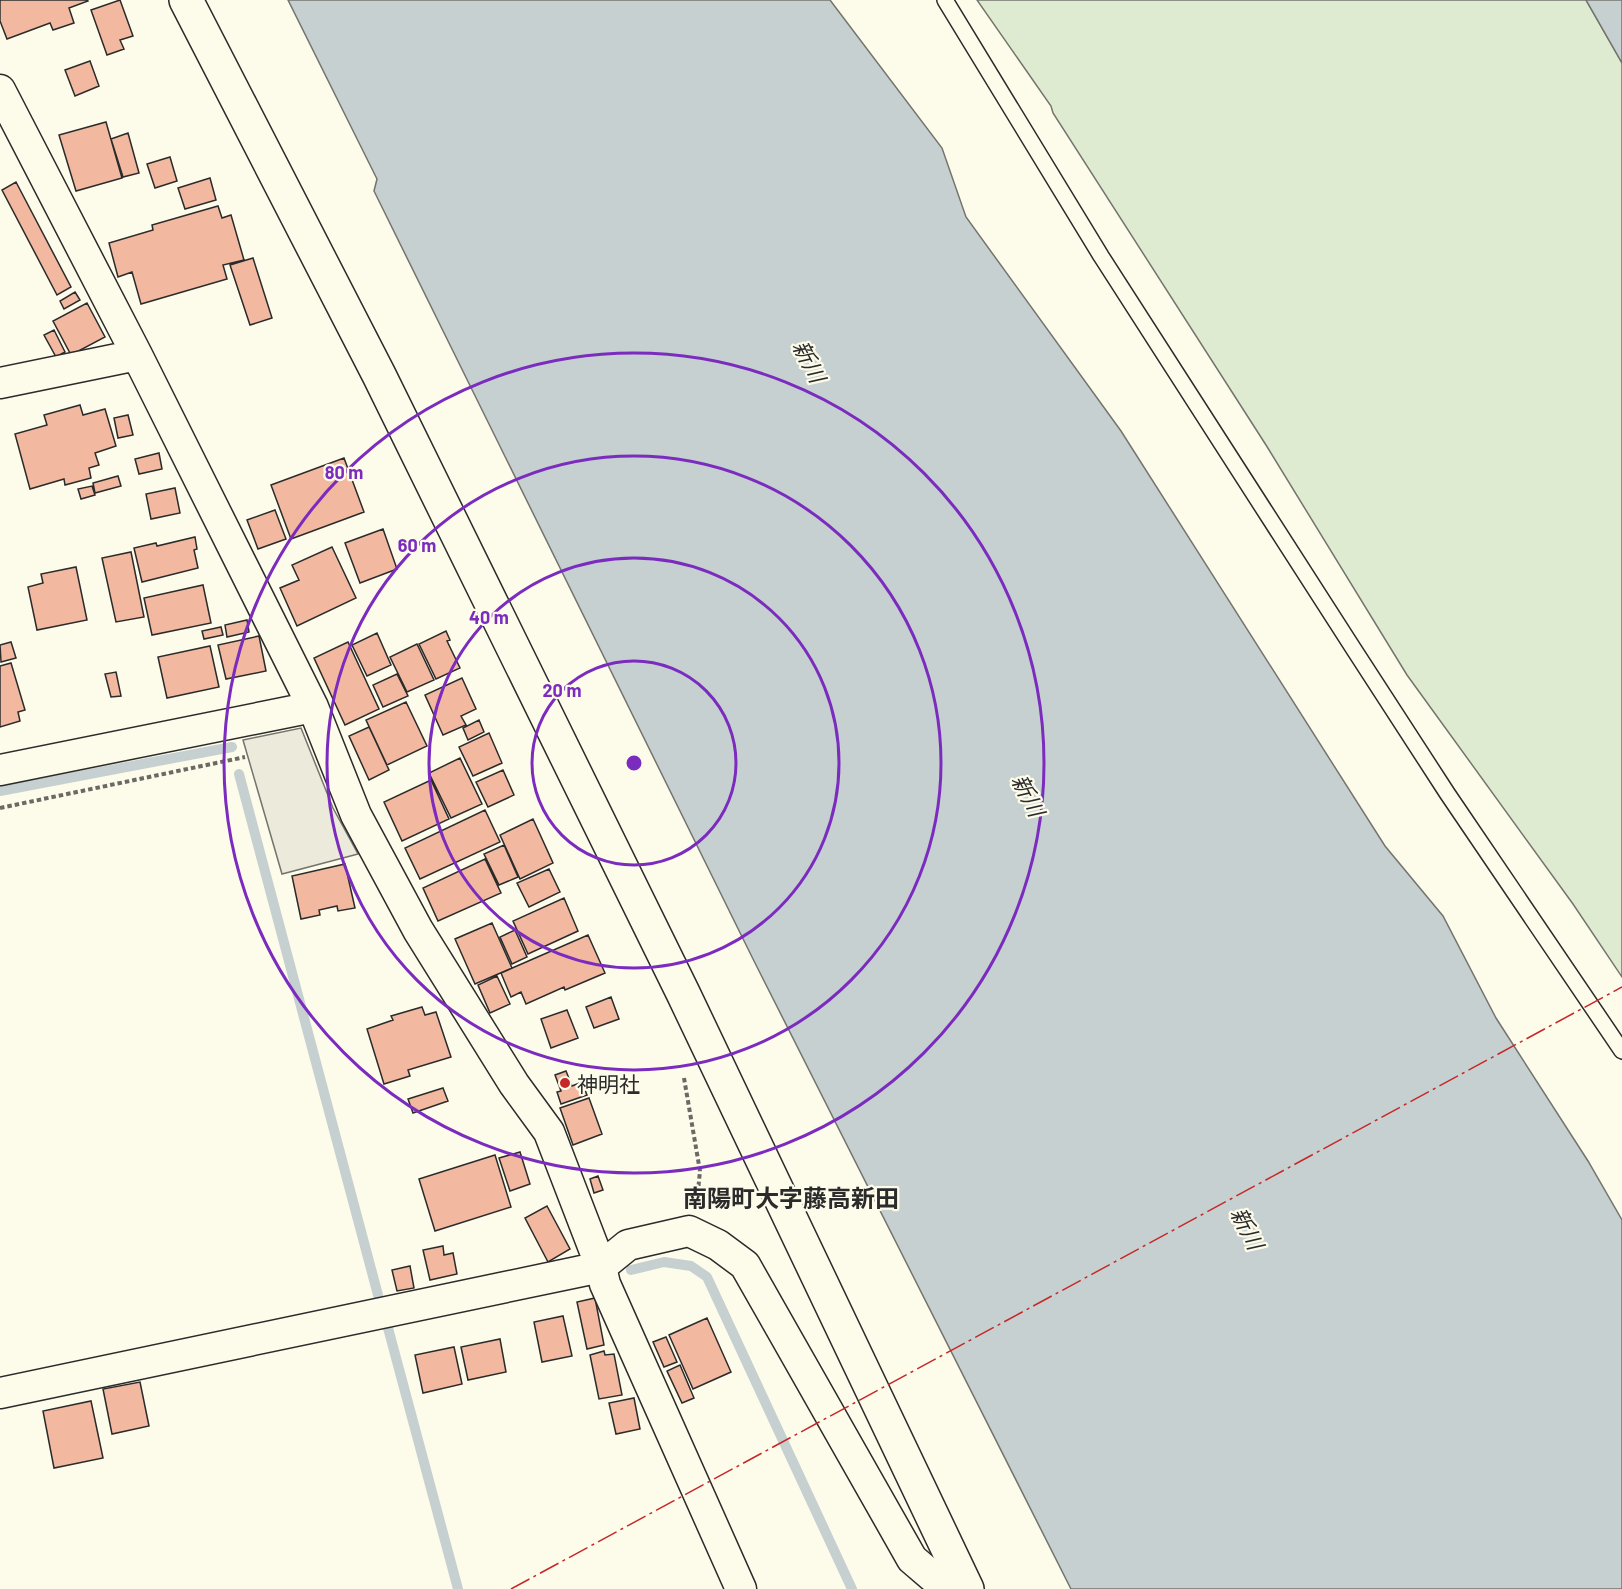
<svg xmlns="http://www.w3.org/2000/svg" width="1622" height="1589" font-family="Barlow,'Noto Sans JP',sans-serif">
<rect width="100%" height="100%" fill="#fdfbea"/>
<path fill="#deebd1" stroke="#74746e" stroke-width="1.5" d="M977 0H1586L1622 63V977L1573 904 1407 675 1266 445 1053 113 1051 106Z"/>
<path fill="#eceadb" stroke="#74746e" stroke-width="1.5" d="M301 728 333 808 358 854 282 874 243 740Z"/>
<path fill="#c7d0d0" stroke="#74746e" stroke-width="1.5" d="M288 0H830L942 148 966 217 1121 431 1385 846 1443 916 1496 1018 1588 1161 1622 1220V1589H1071L753 959 374 191 377 179Z
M1586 0H1622V63Z"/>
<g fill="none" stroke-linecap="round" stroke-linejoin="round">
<path stroke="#c7d0d0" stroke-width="10" d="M239 774 378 1295
M0 791 232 747
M631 1270 664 1262 691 1266 707 1277 852 1589
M388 1328 458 1589"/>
</g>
<path fill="#f2b8a0" stroke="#2b2b2b" stroke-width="1.5" d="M0 0H87L88 1 69 8 74 23 53 30 50 23 7 39 0 21Z
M120 0 133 36 120 40 124 49 107 55 91 10Z
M90 61 99 86 75 96 65 70Z
M106 122 122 178 76 191 59 135Z
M128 133 139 173 123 177 111 139Z
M170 157 177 181 155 188 147 164Z
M210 178 216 200 185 209 178 188Z
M16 182 71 287 57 295 2 190Z
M218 206 222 218 231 215 244 260 223 265 227 279 141 304 132 272 118 277 109 243 153 230 152 225Z
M253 258 272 318 250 325 230 265Z
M75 292 80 300 64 309 60 301Z
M87 303 105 337 71 355 53 321Z
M54 330 65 352 56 357 44 335Z
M80 405 83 415 105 409 116 446 95 453 99 465 89 468 91 478 65 485 64 479 30 489 15 434 47 425 44 415Z
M128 415 133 435 118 438 114 418Z
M159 453 162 469 139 474 135 459Z
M344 458 364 512 291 539 271 485Z
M118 476 121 486 95 493 93 483Z
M92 486 95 495 81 499 78 489Z
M175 488 180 513 151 519 146 494Z
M275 510 286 539 258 549 247 520Z
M383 529 397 569 360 583 345 543Z
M195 537 197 549 194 550 198 568 142 582 134 548 156 543 157 546Z
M332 547 356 598 297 626 280 588 299 580 292 565Z
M131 552 144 617 116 622 102 558Z
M76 567 87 620 37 630 28 587 43 583 41 574Z
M203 585 211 623 152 635 144 598Z
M247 620 249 632 227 637 225 625Z
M221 627 223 635 204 639 202 631Z
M446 631 450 640 447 641 460 668 436 679 419 644Z
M377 633 391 665 367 676 352 645Z
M259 636 266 671 226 679 218 645Z
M11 642 16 658 1 662 0 645Z
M348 642 379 709 345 725 314 658Z
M417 644 434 680 407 692 390 657Z
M210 646 219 687 167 698 158 657Z
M11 663 25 710 18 712 20 721 0 727V666Z
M116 672 121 696 111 697 105 674Z
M397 674 408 696 383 707 373 685Z
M462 678 476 709 461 716 466 725 443 735 425 695Z
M406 702 427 746 387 765 366 720Z
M479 720 484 732 468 740 463 728Z
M369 727 389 770 369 780 349 736Z
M489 733 502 763 473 776 459 747Z
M460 758 482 804 451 818 429 773Z
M503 770 514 795 488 807 476 782Z
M431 780 449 819 402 841 384 802Z
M485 810 500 842 420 879 405 848Z
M533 819 553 863 520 879 500 835Z
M504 845 518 877 499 885 484 854Z
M485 859 501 893 438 921 423 888Z
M345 864 355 908 338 911 337 906 319 910 320 915 301 919 292 876Z
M549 869 560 892 529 907 517 883Z
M564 898 578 931 528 954 513 921Z
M492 923 512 968 475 984 455 939Z
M515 930 527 957 512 964 500 937Z
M588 935 605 973 565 990 564 987 526 1004 521 992 511 997 501 973Z
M497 976 510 1004 490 1013 478 985Z
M611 997 619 1019 594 1028 586 1007Z
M422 1007 425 1015 436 1012 451 1057 408 1070 410 1076 384 1084 367 1029 393 1020 391 1016Z
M567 1010 578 1038 551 1048 541 1019Z
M566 1071 572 1086 582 1082 587 1095 561 1104 557 1092 561 1091 555 1075Z
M443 1088 448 1101 413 1113 408 1099Z
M589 1098 602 1134 573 1145 560 1108Z
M520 1152 530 1184 510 1191 499 1158Z
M495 1155 511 1207 435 1231 419 1179Z
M598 1176 603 1190 594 1193 590 1179Z
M547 1206 570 1249 548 1262 525 1218Z
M443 1246 444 1255 453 1253 457 1274 430 1280 423 1250Z
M410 1266 414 1288 397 1291 392 1270Z
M595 1298 604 1345 587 1349 577 1302Z
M563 1316 572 1356 542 1362 534 1322Z
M707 1318 731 1372 693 1389 669 1335Z
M666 1337 677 1362 664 1367 653 1342Z
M500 1339 506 1372 468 1380 461 1347Z
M454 1347 462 1384 423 1393 415 1355Z
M604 1351 605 1355 614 1354 622 1395 599 1399 590 1355Z
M680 1365 694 1398 682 1403 667 1371Z
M140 1382 149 1426 112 1434 103 1389Z
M634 1398 640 1429 616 1434 609 1403Z
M91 1401 103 1458 54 1468 43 1411Z"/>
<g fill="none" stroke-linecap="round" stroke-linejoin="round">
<g stroke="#2b2b2b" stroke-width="18">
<path id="lane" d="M945 0 1101 256 1353 648 1447 793 1622 1051"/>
</g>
<g stroke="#2b2b2b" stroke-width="33">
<path id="street" d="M0 90 137 355 313 707 356 815 418 930 514 1084 549 1132 601 1267 605 1284 741 1589
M0 383 137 355
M0 770 313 707
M0 1393 601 1267 628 1245 689 1231 718 1245 745 1265 912 1559 947 1589"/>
</g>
<g stroke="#2b2b2b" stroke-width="36">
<path id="secondary" d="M186 0 379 375 683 993 967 1589"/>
</g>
<path stroke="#6a6964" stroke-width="4" stroke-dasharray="4.5 3" stroke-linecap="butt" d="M0 808 245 757
M684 1078 700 1171 697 1201"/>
<use href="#lane" stroke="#fdfbea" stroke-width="15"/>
<use href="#street" stroke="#fdfbea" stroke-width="30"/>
<use href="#secondary" stroke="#fdfbea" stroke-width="33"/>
<path stroke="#c62828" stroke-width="1.5" stroke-dasharray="21 4.5 3 4.5" stroke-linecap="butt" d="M511 1589 1622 987"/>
</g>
<g fill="none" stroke="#7b2cbf" stroke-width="3">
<circle cx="634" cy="763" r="102"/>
<circle cx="634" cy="763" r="205"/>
<circle cx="634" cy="763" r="307"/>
<circle cx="634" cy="763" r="410"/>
</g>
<circle fill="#c62828" stroke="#fdfbea" stroke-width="2" cx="565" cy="1083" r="6"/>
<g text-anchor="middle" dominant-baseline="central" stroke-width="4.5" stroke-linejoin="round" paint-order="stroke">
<g font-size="21" fill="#2b2b2b" stroke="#fdfbea" text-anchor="start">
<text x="577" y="1083">神明社</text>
</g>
<g font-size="22" font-style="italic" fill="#2b2b2b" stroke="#fdfbea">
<text transform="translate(810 361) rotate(63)">新川</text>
<text transform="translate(1029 795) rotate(63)">新川</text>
<text transform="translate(1248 1228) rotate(63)">新川</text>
</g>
<g font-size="24" font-weight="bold" fill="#2b2b2b" stroke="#fdfbea">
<text x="791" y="1197">南陽町大字藤高新田</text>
</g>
</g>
<circle cx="634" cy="763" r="9" fill="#7b2cbf" stroke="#fdfbea" stroke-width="3"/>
<g font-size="18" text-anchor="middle" font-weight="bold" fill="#7b2cbf" stroke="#fdfbea" stroke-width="4.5" stroke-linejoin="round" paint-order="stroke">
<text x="344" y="479">80 m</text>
<text x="417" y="552">60 m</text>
<text x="489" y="624">40 m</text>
<text x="562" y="697">20 m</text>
</g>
</svg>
